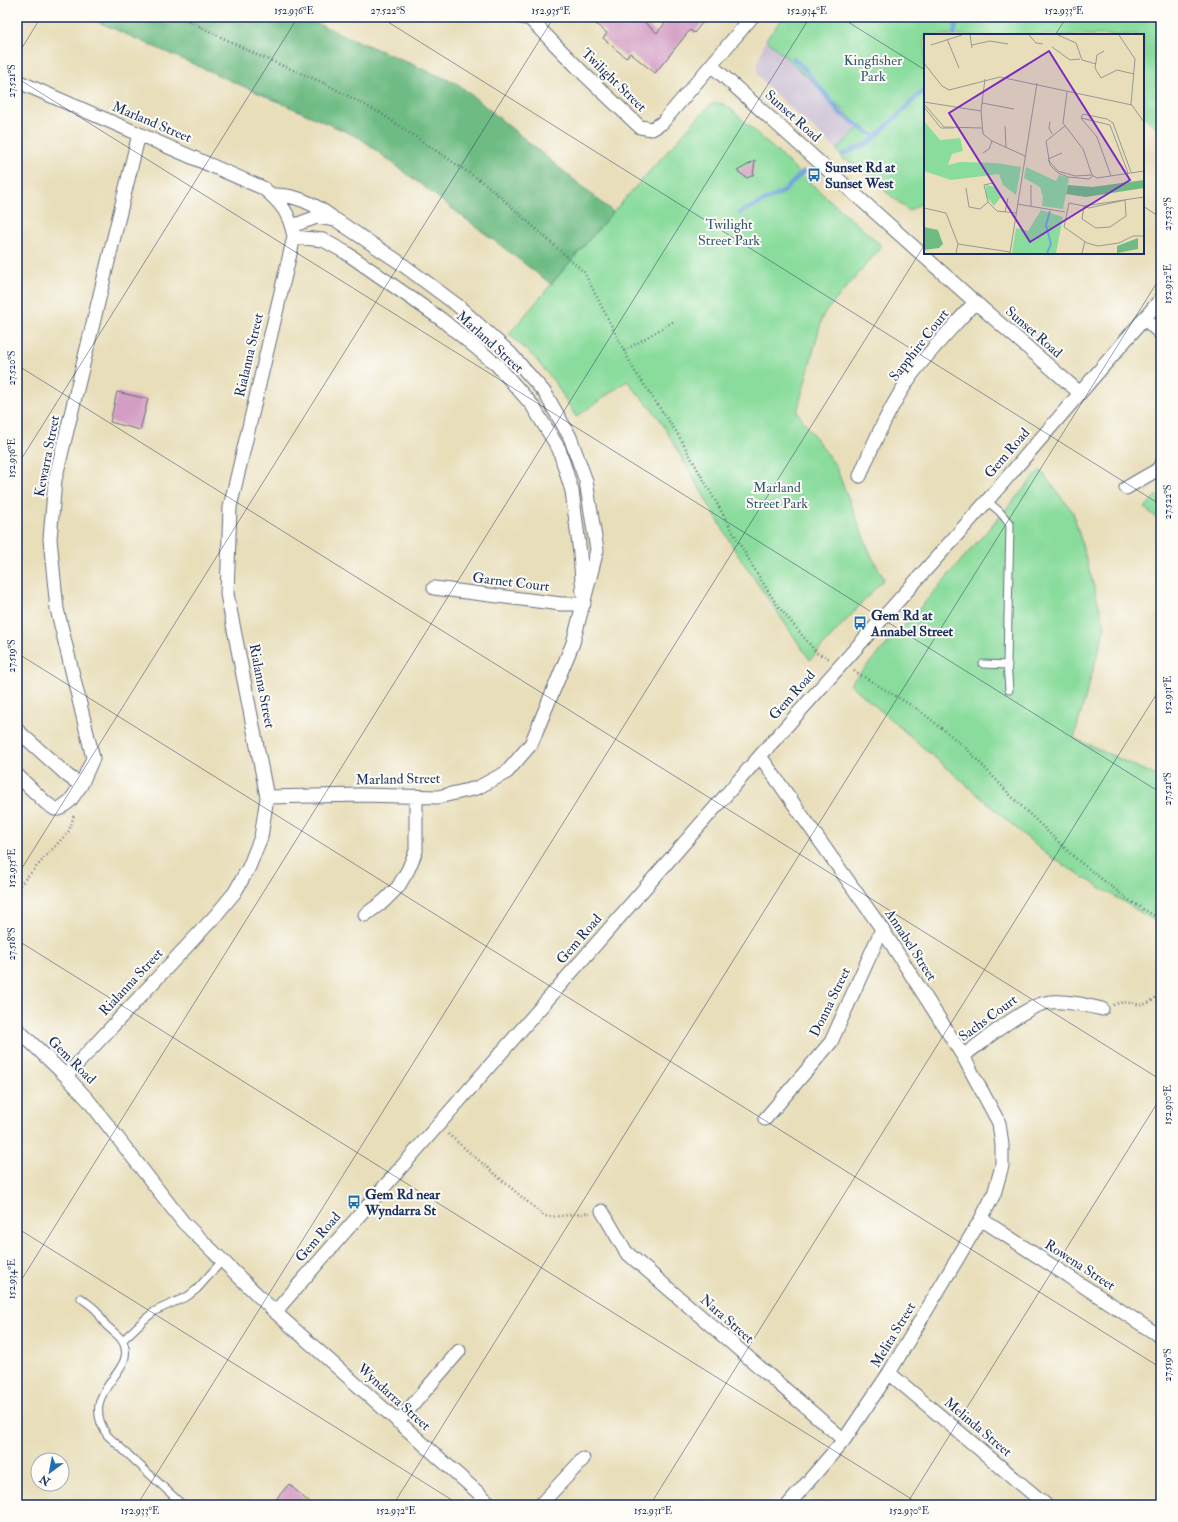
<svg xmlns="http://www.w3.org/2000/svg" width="1178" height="1522" font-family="'IM FELL Double Pica',serif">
<rect width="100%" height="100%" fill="#fdfcf7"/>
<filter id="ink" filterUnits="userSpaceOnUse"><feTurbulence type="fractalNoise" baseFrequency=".025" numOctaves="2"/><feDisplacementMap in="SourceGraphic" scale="8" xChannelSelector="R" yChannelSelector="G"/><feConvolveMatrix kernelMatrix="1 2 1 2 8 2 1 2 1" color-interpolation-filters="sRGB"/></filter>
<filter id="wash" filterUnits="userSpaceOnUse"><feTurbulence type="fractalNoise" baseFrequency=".012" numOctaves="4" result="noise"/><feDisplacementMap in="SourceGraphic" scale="16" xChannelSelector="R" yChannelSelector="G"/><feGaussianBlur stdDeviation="0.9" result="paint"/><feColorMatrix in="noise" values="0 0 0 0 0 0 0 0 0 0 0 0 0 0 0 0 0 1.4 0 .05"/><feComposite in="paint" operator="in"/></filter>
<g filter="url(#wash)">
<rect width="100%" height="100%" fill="#e8deba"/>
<path fill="#cbbfd4" d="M766 39 860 126 837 150 769 88 758 75 757 64Z"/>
<path fill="#89dc9c" stroke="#52867d" d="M784 17H1161V133L1143 115V35H925V201L909 211 852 163 843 159 837 150 860 126 766 39Z
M715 103 723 104 731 109 818 190 882 246 823 315 797 412 835 465 870 553 884 579 810 660 736 552 659 418 627 381 576 417 556 384 535 358 509 334 613 212 701 114 709 106Z
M1040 470 1073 512 1105 627 1074 738 1161 778V925L1046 854 850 684 905 625Z
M1156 495 1161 503V529L1158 519 1145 508Z"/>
<path fill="#6ebc84" stroke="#447671" d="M87 17H302L458 84 613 212 551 284 360 138Z"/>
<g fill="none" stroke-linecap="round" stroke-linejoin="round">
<path stroke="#72a5de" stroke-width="4.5" d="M954 35 957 17
M793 58 805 69 840 113 875 137
M843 154 869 143 925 89
M739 213 783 192 803 172"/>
</g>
<g id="blocks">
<path fill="#d49ec4" d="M587 17H638L657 33 670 17H707L694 33 690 30 655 73 630 53 626 58 603 38 607 33Z
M755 161 753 175 747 178 737 171Z
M117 392 148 399 140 430 110 422Z
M289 1484 312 1505H271Z"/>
</g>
</g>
<g filter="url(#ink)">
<use href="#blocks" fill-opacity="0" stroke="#636c7e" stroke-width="1"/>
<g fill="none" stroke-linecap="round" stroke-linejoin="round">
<g stroke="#636c7e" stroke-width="9">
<path id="service" d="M987 501 999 511 1010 524 1007 662 1009 690
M983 664 1008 665
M81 1298C86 1302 92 1306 96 1310 100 1315 102 1321 106 1325 111 1330 118 1335 122 1340 141 1373 76 1388 107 1435L183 1505
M122 1341 145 1319 155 1311 188 1296 197 1289 222 1261"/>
</g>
<g stroke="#636c7e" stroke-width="15">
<path id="minor" d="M521 17 530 19 585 75 640 127 652 129 662 123 752 17
M711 65 975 302 1080 393
M17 81 263 188C281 202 290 214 294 237L230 507 227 594 267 797 261 837 249 867 235 892 216 915 66 1076
M272 195C295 194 314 204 332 217
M294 237 323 240 345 252 441 319 497 365 532 405 559 449 572 491 580 553 583 594
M1144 318 1161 334
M860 476C874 441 891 404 913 373 932 348 955 325 975 302
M1126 488 1157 470 1161 465
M434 588 561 604H584
M17 730 68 776 81 785
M760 756 882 929 963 1056 999 1123 1002 1145V1166L994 1194 981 1219 889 1373 844 1440 788 1505
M17 775 46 803 55 809H59L70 801 81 785 93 758 57 609 50 539 55 480 139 134
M267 797 361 795 438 797 477 788 507 772 531 744 573 643 597 550 586 481 570 437 545 393 510 353 457 305 399 262 336 220 317 217 292 226
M365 915 384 901 398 887 408 870 416 851V796
M17 1029 66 1076 89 1101 183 1222 275 1312 492 1505
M963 1056C984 1041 1028 1003 1051 1002 1069 1001 1085 1005 1102 1009
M765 1119 831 1042 882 929
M602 1211 626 1252 844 1440
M981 1219 1161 1337
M275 1312 760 756 987 501 1161 299
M889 1373 1046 1505
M398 1422 459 1351
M540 1505 583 1459"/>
</g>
<path stroke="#636c7e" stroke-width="2.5" stroke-dasharray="1 3" stroke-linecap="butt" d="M181 17 257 55 322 82 380 113 487 185 584 272 634 370 677 433 753 567 777 605 817 653 830 659
M624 351 674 321
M854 671 919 710 965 747 1015 800 1075 858 1127 899 1161 920
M17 888 69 831 74 815
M1113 1005C1134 996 1141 1016 1161 992
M448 1134 544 1216 549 1217 590 1213"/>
<use href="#service" stroke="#fff" stroke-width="7"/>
<use href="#minor" stroke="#fff" stroke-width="13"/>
</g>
</g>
<path fill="none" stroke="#1b2f5e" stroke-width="1" stroke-opacity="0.45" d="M380 17 1161 505M840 17 925 70M1055 35 1067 17M17 56 41 17M17 78 1161 793M1143 206 1161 218M17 365 1161 1080M17 466 298 17M17 653 1161 1368M17 876 554 17M17 940 921 1505M17 1228 460 1505M17 1287 810 17M137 1505 925 244M393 1505 1161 276M650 1505 1161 687M906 1505 1161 1097"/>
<defs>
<g id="bus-bare" transform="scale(1.08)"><path d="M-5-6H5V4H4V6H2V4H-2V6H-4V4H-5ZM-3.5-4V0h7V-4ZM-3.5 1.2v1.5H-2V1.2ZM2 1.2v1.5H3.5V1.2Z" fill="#1f6fb2" stroke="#fdfcf7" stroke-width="2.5" paint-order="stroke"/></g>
</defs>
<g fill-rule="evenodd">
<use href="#bus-bare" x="814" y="175"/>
<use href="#bus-bare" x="860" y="623"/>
<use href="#bus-bare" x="354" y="1202"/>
</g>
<g text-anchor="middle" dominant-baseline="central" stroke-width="4" stroke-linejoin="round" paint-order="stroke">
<g font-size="14" fill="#365a6e" stroke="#fdfcf7">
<text x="873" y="60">Kingfisher<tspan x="873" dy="16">Park</tspan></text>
<text x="729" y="224">Twilight<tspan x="729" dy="16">Street Park</tspan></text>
<text x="777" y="487">Marland<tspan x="777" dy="16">Street Park</tspan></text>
</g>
<g font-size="14" fill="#1b2f5e" stroke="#fdfcf7">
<text transform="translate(614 80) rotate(44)">Twilight Street</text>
<text transform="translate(793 116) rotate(42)">Sunset Road</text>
<text transform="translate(152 122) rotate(23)">Marland Street</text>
<text transform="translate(1034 332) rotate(41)">Sunset Road</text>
<text transform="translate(490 342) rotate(42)">Marland Street</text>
<text transform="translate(919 345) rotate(-52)">Sapphire Court</text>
<text transform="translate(249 355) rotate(-77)">Rialanna Street</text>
<text transform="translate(1007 453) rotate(-49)">Gem Road</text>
<text transform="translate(47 456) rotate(-79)">Kewarra Street</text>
<text transform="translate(511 582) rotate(7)">Garnet Court</text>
<text transform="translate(262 686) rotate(79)">Rialanna Street</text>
<text transform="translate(792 695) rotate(-48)">Gem Road</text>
<text transform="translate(398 779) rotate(-1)">Marland Street</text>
<text transform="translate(579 939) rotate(-49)">Gem Road</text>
<text transform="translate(911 945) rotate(57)">Annabel Street</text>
<text transform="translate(131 982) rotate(-47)">Rialanna Street</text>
<text transform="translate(830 1002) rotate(-64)">Donna Street</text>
<text transform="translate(988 1018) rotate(-36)">Sachs Court</text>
<text transform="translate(72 1060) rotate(45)">Gem Road</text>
<text transform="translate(318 1237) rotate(-49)">Gem Road</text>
<text transform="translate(1080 1265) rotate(33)">Rowena Street</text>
<text transform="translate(727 1319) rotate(41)">Nara Street</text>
<text transform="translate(893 1335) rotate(-59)">Melita Street</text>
<text transform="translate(394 1397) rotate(42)">Wyndarra Street</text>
<text transform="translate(978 1427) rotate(40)">Melinda Street</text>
</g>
<g font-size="14" font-weight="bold" fill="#1b2f5e" stroke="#fdfcf7" text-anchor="start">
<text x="825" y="167">Sunset Rd at<tspan x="825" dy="16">Sunset West</tspan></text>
<text x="871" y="615">Gem Rd at<tspan x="871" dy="16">Annabel Street</tspan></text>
<text x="365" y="1194">Gem Rd near<tspan x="365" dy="16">Wyndarra St</tspan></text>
</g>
</g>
<g transform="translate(924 34)">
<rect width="220" height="220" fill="#e8deba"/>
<path d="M0 87 16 106 36 104 39 117 28 120 24 131 36 128 72 129 97 133 92 161 79 151 75 140 27 146 0 137ZM102 133 132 147 135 141 145 144 139 175 118 172 119 163 116 153 100 144ZM62 151 71 153 81 165 76 164 70 172 62 162ZM117 176 139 183 132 219H88L92 194 104 197Z" fill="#89dc9c"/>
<path d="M220 146V154L162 163 142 160 144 151 168 153ZM0 193 14 196 19 210 15 214 0 216ZM214 204V215L193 219V212Z" fill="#6ebc84"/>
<path fill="none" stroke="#72a5de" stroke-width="2" d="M123 219 127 210 122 191 126 177"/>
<path fill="none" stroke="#969895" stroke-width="1" d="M46 1 48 14M105 1 112 9 119 10M134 1 152 9 158 26 172 30M195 1 211 25 207 70 220 88M23 5 35 34M7 11 38 1M48 11 66 7 84 10M128 13 146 26 156 25M180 17 173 21 171 34 177 44 193 36 210 40M0 29 18 52 25 56 76 43 208 71M61 45 57 77 59 100 68 107 101 122M143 58 139 89 159 115 168 141M0 68 57 77M58 69 90 75M0 70 20 93 58 94M0 73 17 94H30M157 84 159 80 183 85 189 89 207 138M157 84 186 91 204 139M157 84 173 103 187 142M126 88 125 94 128 100M81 92 82 114M141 92 122 107 126 131 134 139 144 143 165 145 169 142M59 119 65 115 68 107M124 125 138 119M124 126 134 137 151 142 168 141 173 144 220 137M69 149 60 151 64 168 73 177 92 179M42 154 45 173 56 175 64 168M220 163 160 172 145 169 140 193 163 209 174 212 195 209 209 202H220M201 166 202 182 186 193 172 194 158 185 160 172 165 174ZM93 170 141 178M107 172V151M0 174 22 179 34 210M81 178 84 164M32 219 34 210 86 218M86 219 113 49M158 219 161 207"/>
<path fill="#7b2cbf" fill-opacity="0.15" stroke="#7b2cbf" stroke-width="2" d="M125 17 206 146 106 208 25 79Z"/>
<rect width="220" height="220" fill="none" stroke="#1b2f5e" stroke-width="2"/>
</g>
<rect width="1178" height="1522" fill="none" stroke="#fdfcf7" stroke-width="44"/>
<g transform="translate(50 1472) rotate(212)"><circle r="19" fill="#fdfcf7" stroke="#a3aaba"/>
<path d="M0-3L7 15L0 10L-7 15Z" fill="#1f6fb2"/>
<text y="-6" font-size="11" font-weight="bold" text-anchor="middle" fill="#1b2f5e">N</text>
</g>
<rect x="22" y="22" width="1134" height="1478" fill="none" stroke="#1b2f5e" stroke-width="1.5"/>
<g font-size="10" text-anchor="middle" fill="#1b2f5e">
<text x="294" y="14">152.936°E</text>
<text x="388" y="14">27.522°S</text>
<text x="551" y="14">152.935°E</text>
<text x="807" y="14">152.934°E</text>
<text x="1064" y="14">152.933°E</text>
<text transform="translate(11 81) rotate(-90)" y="4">27.521°S</text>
<text transform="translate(1167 214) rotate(-90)" y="4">27.523°S</text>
<text transform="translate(1167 284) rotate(-90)" y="4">152.932°E</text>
<text transform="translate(11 368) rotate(-90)" y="4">27.520°S</text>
<text transform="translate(11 458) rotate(-90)" y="4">152.936°E</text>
<text transform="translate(1167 502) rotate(-90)" y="4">27.522°S</text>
<text transform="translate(11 656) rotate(-90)" y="4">27.519°S</text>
<text transform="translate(1167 695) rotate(-90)" y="4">152.931°E</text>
<text transform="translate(1167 789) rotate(-90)" y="4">27.521°S</text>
<text transform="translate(11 868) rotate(-90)" y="4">152.935°E</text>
<text transform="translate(11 944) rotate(-90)" y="4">27.518°S</text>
<text transform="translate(1167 1105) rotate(-90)" y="4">152.930°E</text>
<text transform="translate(11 1279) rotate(-90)" y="4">152.934°E</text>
<text transform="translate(1167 1365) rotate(-90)" y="4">27.519°S</text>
<text x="140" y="1514">152.933°E</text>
<text x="396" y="1514">152.932°E</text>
<text x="653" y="1514">152.931°E</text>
<text x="909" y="1514">152.930°E</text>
</g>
</svg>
